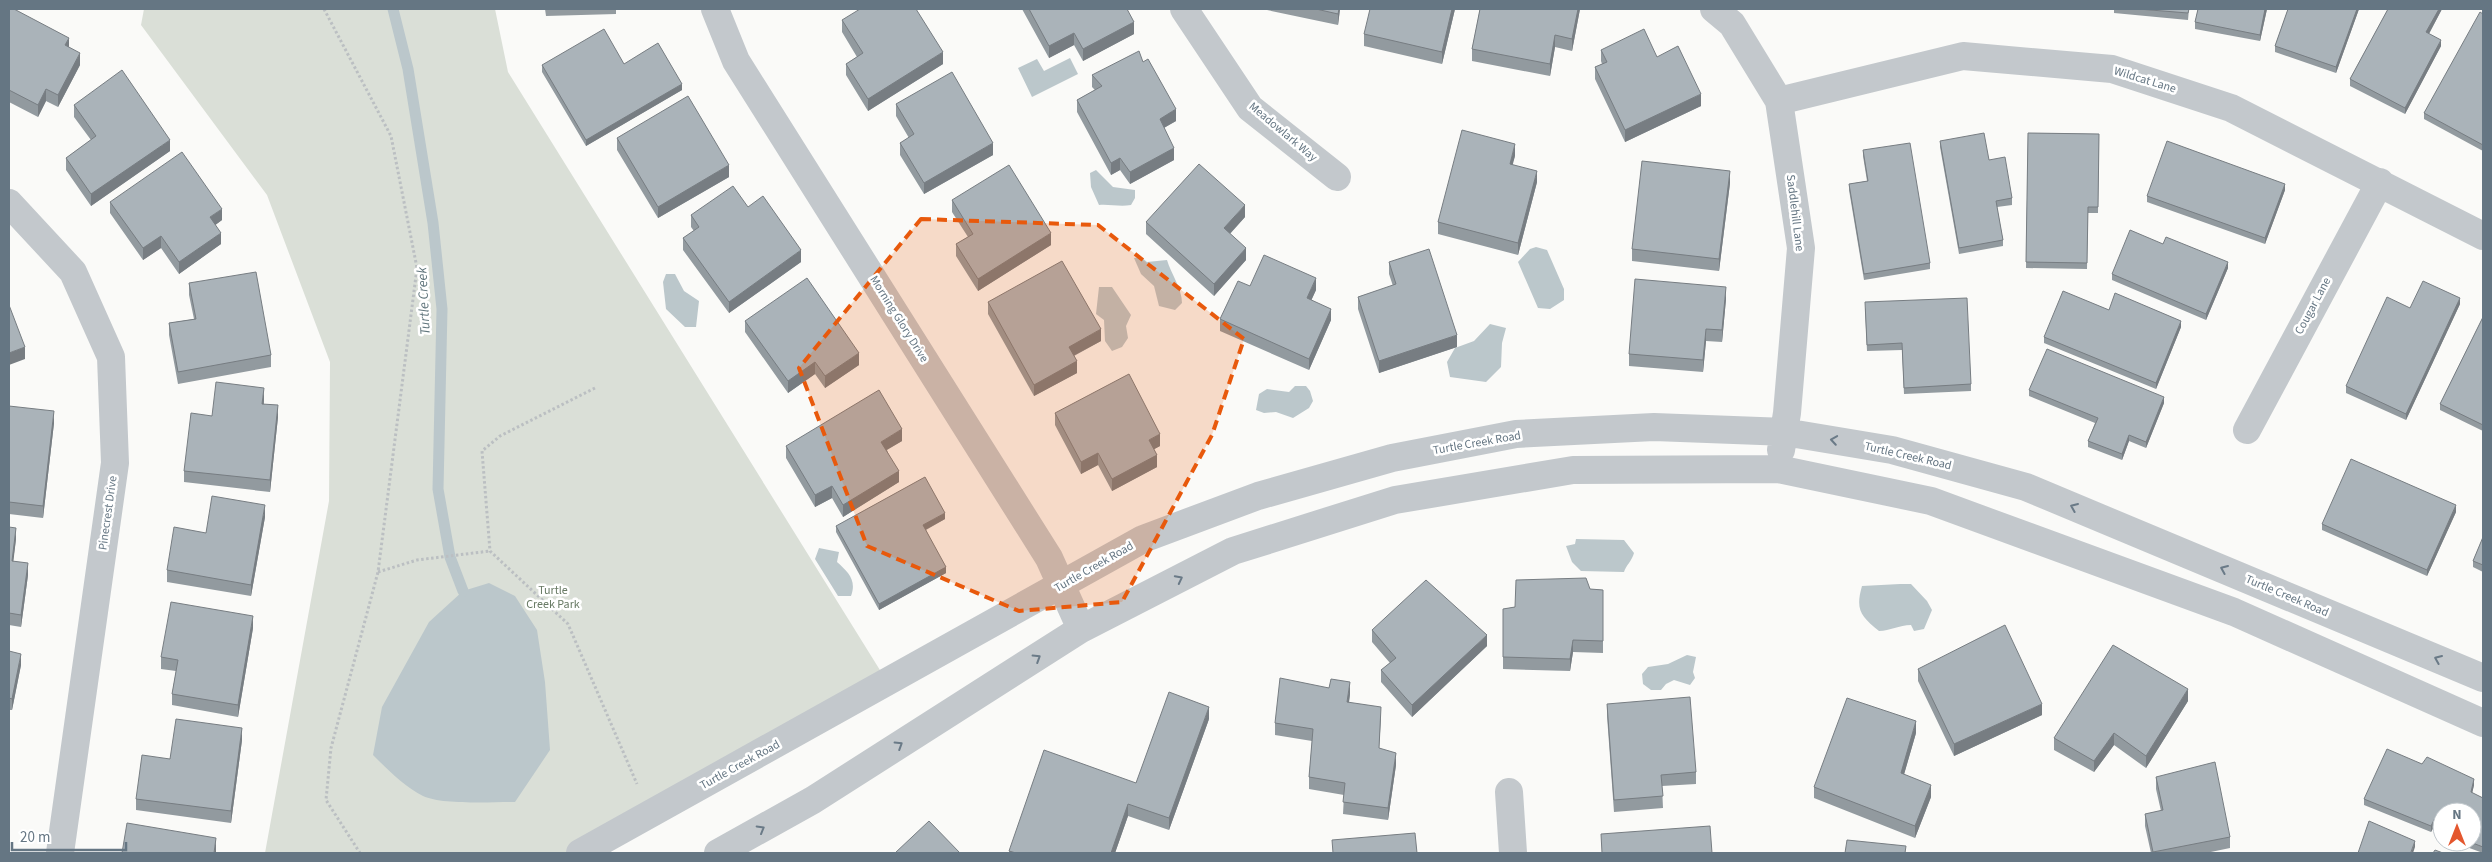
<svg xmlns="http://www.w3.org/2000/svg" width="2492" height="862" font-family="'Source Sans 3',sans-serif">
<rect width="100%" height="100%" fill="#fafaf8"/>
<path fill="#dadfd7" d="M144 9H495L508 72 888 683 580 853H265L329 501 330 362 267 195 141 25Z"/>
<path fill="#bbc7cb" d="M1070 58 1078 74 1032 97 1018 68 1037 59 1044 71Z
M1096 170 1113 187 1135 190V198L1131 205C1120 207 1109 204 1099 205L1091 187 1090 173Z
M1536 247 1547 250 1564 289V300L1550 309 1538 308 1518 262 1530 249Z
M1141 257 1147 262 1167 260C1171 274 1182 288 1182 303L1175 310 1159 306 1154 286 1141 274 1134 258Z
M666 274H675L684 291 699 301 696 327H685L666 309 663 282Z
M1099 287H1112L1131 315 1126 326 1128 338 1122 347 1112 351 1105 341 1104 320 1096 314Z
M1490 324 1506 328 1502 343 1501 367 1486 382 1450 377 1447 362 1455 348 1474 341Z
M1295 386H1306L1310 391 1313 401 1309 408 1293 418 1276 412 1264 413 1256 410 1259 394 1267 389 1289 392Z
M1576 539 1624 540 1634 553C1632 561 1626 565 1624 572L1581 571 1572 562 1566 546 1575 544Z
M819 548 839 552 837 562C848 572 857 580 851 596H838L815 559Z
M489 583 515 596 537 630 545 682 550 750 515 802C493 802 442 805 423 796 404 786 388 770 373 755L382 707 429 622 463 591Z
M1900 584H1911L1927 601 1932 610 1924 629 1914 631 1911 625C1899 625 1890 631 1879 631 1861 616 1855 610 1862 586Z
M1687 655 1696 657 1693 672 1695 678 1690 685 1674 680 1666 684 1661 690H1651L1643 684 1642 674 1648 667 1668 664Z"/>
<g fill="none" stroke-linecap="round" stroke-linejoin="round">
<path stroke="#bbc7cb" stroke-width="11" d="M393 9 408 69 433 223 442 309 438 489 450 557 463 591"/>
<path stroke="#bbbfc2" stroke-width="3" stroke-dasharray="2.5 2.5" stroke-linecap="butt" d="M324 9 391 136 417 268 378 572 331 748 326 800 360 853
M595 388 500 436 482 451 490 551 568 624 637 784
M378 572 417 560 490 551"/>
<path stroke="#c3c8cc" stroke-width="28" d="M715 9 736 61 1049 558 1081 629
M1184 9 1250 108 1337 177
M1714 9 1732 24 1779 101 1801 248 1787 413 1781 450
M1779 101 1963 56 2112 69 2231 108 2483 236
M9 203 73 272 111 357 115 463 60 853
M2247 430 2380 182
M1509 792 1513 853
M580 853 1143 539 1258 496 1392 458 1516 434 1654 427 1784 432 1892 450 2026 487 2483 678
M718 853 813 800 1081 629 1233 551 1395 500 1573 470 1778 469 1931 501 2234 612 2483 723"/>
</g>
<path fill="#929a9f" d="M9 9 69 47 80 65 58 107 46 101 38 117 9 102Z
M545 9H616V14L546 16Z
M1022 9H1127L1134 34 1083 61 1074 45 1049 58Z
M1262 9H1340L1338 25Z
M1455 9 1442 64 1364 46V34Z
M1480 9H1580L1572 51 1555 47 1550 76 1472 61V49Z
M2114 9H2189L2188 20 2114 13Z
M2198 9H2267L2260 41 2195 29V22Z
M2288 9H2359L2336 73 2275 52V46Z
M2388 9H2442L2429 34 2441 46 2405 114 2350 86V79Z
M2483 14V151L2424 119V113Z
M842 20 943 64 868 111 846 75V64L857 57 842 32Z
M1601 50 1657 57 1701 106 1625 142 1595 79V67L1602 64 1601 61Z
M1143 62 1176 121 1164 128 1174 160 1130 184 1120 170 1111 175 1077 112V100L1095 90 1092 87V75Z
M624 64 682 90 586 146 542 72V65Z
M896 104 993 155 924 194 900 155V143L909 138 896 116Z
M74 105 170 151 91 206 66 170V158L91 140 74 117Z
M2028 133 2099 134 2098 213H2088L2087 269 2026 268Z
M617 138 729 177 658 218 617 150Z
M1940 141 1989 160 2012 198V205L1997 207 2003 240V246L1959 254 1940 147Z
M1863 150 1930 263V269L1864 280 1849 190V184L1867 181 1863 156Z
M1515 156 1512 164 1537 182 1518 255 1438 234V222Z
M1730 183 1719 271 1632 261V249Z
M2285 190 2265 244 2147 202V196Z
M952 200 1051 245 978 291 956 256V244L968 237 952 212Z
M110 202 222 220 215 225 221 244 179 274 161 248 143 260 110 213Z
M748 207 801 262 729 313 683 250V238L694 231 691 227V215Z
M1245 217 1230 234 1246 260 1214 296 1146 234V222Z
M2163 244 2228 268 2206 320 2112 280V274Z
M1389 262 1457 347 1379 373 1358 309V297L1393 286 1389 274Z
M189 283 271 355V367L178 384 169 335V323L194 319 189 295Z
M1250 286 1316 290 1311 300 1331 320 1309 370 1220 331V319Z
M1726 299 1722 342 1706 341 1703 372 1629 366V354Z
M988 302 1101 341 1074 356 1077 373 1034 396 988 314Z
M2460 304 2406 420 2346 393V386L2410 308Z
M1865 308 1971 384V391L1904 394 1902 350 1867 351Z
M2109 310 2181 327 2156 389 2044 343V337Z
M2483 317V431L2440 410V404Z
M745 321 859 365 825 388 815 374 788 393 745 332Z
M2029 390 2164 403 2146 448 2129 441 2122 460 2088 447V441L2095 423 2029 396Z
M264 400V404L278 417 270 492 184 482V471L212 416Z
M9 406 54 423 43 518 9 514Z
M1055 413 1160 446 1154 449 1157 467 1112 491 1098 465 1081 474 1055 425Z
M902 441 887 450 899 482 843 517 832 498 815 507 786 458V446Z
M2456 512 2427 576 2322 530V524Z
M265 517 251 596 167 582V570L206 533Z
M945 519 926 530 946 573 879 610 836 532V526Z
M9 527 16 539 13 561 28 575 21 627 9 625Z
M2483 537V572L2473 567V561Z
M1590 589 1603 590V653L1573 652 1570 671 1503 669V609L1515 607Z
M253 628 238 717 172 705V694L176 671 161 669V657Z
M1372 630 1487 646 1412 717 1381 682V670L1390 663 1372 642Z
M9 651 21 665 12 710H9Z
M1918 669 2042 715 1954 756 1918 681Z
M1350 694 1349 703 1381 719 1379 748 1396 765 1388 820 1343 814 1344 795 1309 789V777L1312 741 1275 735V723Z
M2188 701 2146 768 2114 745 2094 772 2054 750V738Z
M1607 704 1696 772V784L1662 786 1663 808 1614 812 1607 716Z
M1209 719 1169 830 1128 816 1115 853H1009V851L1136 783Z
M1916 733 1904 774 1931 797 1915 838 1814 798V787Z
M242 740 231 823 136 810V799L170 759Z
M2422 764 2474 785 2472 793 2483 798V853L2453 842H2472L2442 812V823L2437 821 2431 832 2364 805V799Z
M2156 777 2230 837V848L2206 853H2151L2145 826V814L2161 811 2156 789Z"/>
<path fill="#777d82" d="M1339 9H1340L1338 25V14Z
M1452 9H1455L1442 64V52Z
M1578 9H1580L1572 51V39Z
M2265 9H2267L2260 41V35Z
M2357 9H2359L2336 73V67Z
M2439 9H2442L2426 39V32Z
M1134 22V34L1083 61V49Z
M1074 33V45L1049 58V46Z
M1555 35V47L1550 76V64Z
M69 38V49L65 45Z
M2441 40V46L2405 114V108Z
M943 52V64L868 111V99Z
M80 53V65L58 107V95Z
M682 84V90L586 146V140Z
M46 89V101L38 117V105Z
M1701 94V106L1625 142V130Z
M1176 109V121L1160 130V119Z
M170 140V151L91 206V194Z
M993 143V155L924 194V183Z
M1515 144V156L1510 175V164Z
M1174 148V160L1130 184V172Z
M1120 158V170L1111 175V163Z
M729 165V177L658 218V207Z
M1537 171V182L1518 255V243Z
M1730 171V183L1719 271V259Z
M2285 184V190L2265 244V238Z
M1245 205V217L1224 240V228Z
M222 209V220L210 229V217Z
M221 233V244L179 274V262Z
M1051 233V245L978 291V279Z
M161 236V248L143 260V248Z
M1246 248V260L1214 296V284Z
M801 250V262L729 313V302Z
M2228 262V268L2206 320V314Z
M1316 278V290L1307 310V298Z
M1726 287V299L1722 342V330Z
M2460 298V304L2406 420V414Z
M1331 309V320L1309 370V359Z
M2181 321V327L2156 389V383Z
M1101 329V341L1069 358V347Z
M1706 329V341L1703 372V360Z
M1457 335V347L1379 373V361Z
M25 347V359L9 365V353Z
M859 353V365L825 388V376Z
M1077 361V373L1034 396V385Z
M815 362V374L788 393V381Z
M264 388V400L262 415V404Z
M2164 397V403L2146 448V442Z
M278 405V417L270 492V480Z
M54 411V423L43 518V506Z
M902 429V441L881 453V442Z
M1160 434V446L1149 452V440Z
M2129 435V441L2122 460V454Z
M1098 453V465L1081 474V462Z
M1157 455V467L1112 491V479Z
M899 471V482L843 517V505Z
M832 486V498L815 507V495Z
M265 505V517L251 596V585Z
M2456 505V512L2427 576V570Z
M945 513V519L923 531V525Z
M16 528V539L12 573V561Z
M28 563V575L21 627V615Z
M946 567V573L879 610V604Z
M253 616V628L238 717V705Z
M1487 635V646L1412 717V705Z
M1573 640V652L1570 671V659Z
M21 654V665L12 710V699Z
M1350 682V694L1347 714V702Z
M2188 689V701L2146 768V756Z
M2042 704V715L1954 756V744Z
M1209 707V719L1169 830V818Z
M1916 721V733L1901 785V773Z
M242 728V740L231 823V811Z
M2114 733V745L2094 772V761Z
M1396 753V765L1388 820V808Z
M2474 779V785L2471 798V792Z
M1931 785V797L1915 838V826Z
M1128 804V816L1115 853H1111Z
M2437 814V821L2431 832V826Z
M216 838V853H214Z
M2415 841V847L2413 853H2411Z"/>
<path fill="#aab3b9" stroke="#777d82" d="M9 9H14L69 38 65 45 80 53 58 95 46 89 38 105 9 90Z
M860 9H916L943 52 868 99 846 64 863 53 842 20Z
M1029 9H1127L1134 22 1083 49 1074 33 1049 46Z
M1316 9H1339L1338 14Z
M1370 9H1452L1442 52 1364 34Z
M1480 9H1578L1572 39 1555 35 1550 64 1472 49Z
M2138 9H2189L2188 13Z
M2198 9H2265L2260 35 2195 22Z
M2288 9H2357L2336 67 2275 46Z
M2388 9H2439L2426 32 2441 40 2405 108 2350 79Z
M2480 12 2483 14V145L2424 113Z
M604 29 624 64 658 43 682 84 586 140 542 65Z
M1644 29 1657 57 1678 46 1701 94 1625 130 1595 67 1607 62 1601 50Z
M1139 51 1143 62 1148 59 1176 109 1160 119 1174 148 1130 172 1120 158 1111 163 1077 100 1102 86 1092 75Z
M122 70 170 140 91 194 66 158 96 136 74 105Z
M952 72 993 143 924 183 900 143 914 134 896 104Z
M688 96 729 165 658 207 617 138Z
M1462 130 1515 144 1510 164 1537 171 1518 243 1438 222Z
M1984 133 1989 160 2005 157 2012 198 1996 201 2003 240 1959 248 1940 141Z
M2028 133 2099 134 2098 207H2088L2087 263 2026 262Z
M2167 141 2285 184 2265 238 2147 196Z
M1910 143 1930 263 1864 274 1849 184 1868 181 1863 150Z
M182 152 222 209 210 217 221 233 179 262 161 236 143 248 110 202Z
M1642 161 1730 171 1719 259 1632 249Z
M1199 164 1245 205 1224 228 1246 248 1214 284 1146 222Z
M1009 165 1051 233 978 279 956 244 973 234 952 200Z
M733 186 748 207 763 196 801 250 729 302 683 238 699 227 691 215Z
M2130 230 2163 244 2166 237 2228 262 2206 314 2112 274Z
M1429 249 1457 335 1379 361 1358 297 1396 284 1389 262Z
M1264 255 1316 278 1307 298 1331 309 1309 359 1220 319 1238 281 1250 286Z
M1062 261 1101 329 1069 347 1077 361 1034 385 988 302Z
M256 272 271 355 178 372 169 323 196 319 189 283Z
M807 278 859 353 825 376 815 362 788 381 745 321Z
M1635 279 1726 287 1722 330 1706 329 1703 360 1629 354Z
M2423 281 2460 298 2406 414 2346 386 2387 297 2410 308Z
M2063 291 2109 310 2115 293 2181 321 2156 383 2044 337Z
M1967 298 1971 384 1904 388 1902 343 1867 345 1865 302Z
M9 305 25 347 9 353Z
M2483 317V425L2440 404Z
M2047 349 2164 397 2146 442 2129 435 2122 454 2088 441 2098 418 2029 390Z
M1129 374 1160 434 1149 440 1157 455 1112 479 1098 453 1081 462 1055 413Z
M216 382 264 388 262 404 278 405 270 480 184 471 191 413 212 416Z
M879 390 902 429 881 442 899 471 843 505 832 486 815 495 786 446Z
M9 406 54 411 43 506 9 502Z
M2351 459 2456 505 2427 570 2322 524Z
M925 477 945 513 923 525 946 567 879 604 836 526Z
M212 496 265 505 251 585 167 570 174 527 206 533Z
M9 527 16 528 12 561 28 563 21 615 9 613Z
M2483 537V565L2473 561Z
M1586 578 1590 589 1603 590V641L1573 640 1570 659 1503 657V609L1515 607 1516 580Z
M1426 580 1487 635 1412 705 1381 670 1396 658 1372 630Z
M171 602 253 616 238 705 172 694 178 660 161 657Z
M2005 625 2042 704 1954 744 1918 669Z
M2113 645 2188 689 2146 756 2114 733 2094 761 2054 738Z
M9 651 21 654 12 699 9 698Z
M1280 678 1329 688 1331 679 1350 682 1347 702 1381 707 1379 748 1396 753 1388 808 1343 802 1345 783 1309 777 1313 729 1275 723Z
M1169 692 1209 707 1169 818 1128 804 1111 853H1016L1009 851 1044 750 1136 783Z
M1690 697 1696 772 1661 775 1663 796 1614 800 1607 704Z
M1847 698 1916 721 1901 773 1931 785 1915 826 1814 787Z
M176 719 242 728 231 811 136 799 142 755 170 759Z
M2387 749 2422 764 2427 757 2474 779 2471 792 2483 798V847L2470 842H2472V812H2442V817L2437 814 2431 826 2364 799Z
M2215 762 2230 837 2153 852 2145 814 2163 810 2156 777Z
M929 821 960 853H895Z
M2369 821 2415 841 2411 852 2413 853H2358Z
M127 823 216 838 214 853H122Z
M1710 826 1712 853H1602L1601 834Z
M1415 833 1417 853H1333L1332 840Z
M1847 840 1906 846 1905 853H1845Z
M2435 850 2443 853H2433Z"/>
<defs><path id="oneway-chevron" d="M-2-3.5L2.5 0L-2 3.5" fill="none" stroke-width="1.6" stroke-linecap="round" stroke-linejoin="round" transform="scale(1.25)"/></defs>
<g stroke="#6a7a87">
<use href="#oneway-chevron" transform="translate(1834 440) rotate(-171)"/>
<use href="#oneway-chevron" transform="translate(2074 507) rotate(-157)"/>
<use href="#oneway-chevron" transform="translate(2224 569) rotate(-157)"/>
<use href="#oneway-chevron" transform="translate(1179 579) rotate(-27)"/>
<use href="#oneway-chevron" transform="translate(1037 658) rotate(-32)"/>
<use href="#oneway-chevron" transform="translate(2438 659) rotate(-157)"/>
<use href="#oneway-chevron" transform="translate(899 745) rotate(-32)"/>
<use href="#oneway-chevron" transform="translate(761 829) rotate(-30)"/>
</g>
<path fill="#e8590c" fill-opacity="0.2" stroke="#e8590c" stroke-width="4" stroke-dasharray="10 6" stroke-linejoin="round" d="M921 219 1098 225 1244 339 1212 435 1122 602 1019 611 867 546 799 368Z"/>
<g text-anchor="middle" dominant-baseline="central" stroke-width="5" stroke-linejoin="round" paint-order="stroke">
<g font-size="12" fill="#657683" stroke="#fff">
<text transform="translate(2145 80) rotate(17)">Wildcat Lane</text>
<text transform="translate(1283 132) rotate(40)">Meadowlark Way</text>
<text transform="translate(1795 213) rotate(83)">Saddlehill Lane</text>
<text transform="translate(2313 306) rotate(-62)">Cougar Lane</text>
<text transform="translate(899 319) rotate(58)">Morning Glory Drive</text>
<text transform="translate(1477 443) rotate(-10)">Turtle Creek Road</text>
<text transform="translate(1908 456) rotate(13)">Turtle Creek Road</text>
<text transform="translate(108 513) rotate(-82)">Pinecrest Drive</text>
<text transform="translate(1094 567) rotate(-30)">Turtle Creek Road</text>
<text transform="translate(2287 596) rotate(23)">Turtle Creek Road</text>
<text transform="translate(740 765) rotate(-29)">Turtle Creek Road</text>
</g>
<g font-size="12" fill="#687a64" stroke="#fff">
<text x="553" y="590">Turtle<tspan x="553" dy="14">Creek Park</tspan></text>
</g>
<g font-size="14" font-style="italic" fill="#60757c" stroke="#fff">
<text transform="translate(424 301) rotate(-93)">Turtle Creek</text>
</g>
</g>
<rect width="2492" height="862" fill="none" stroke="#657683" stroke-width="20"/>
<g transform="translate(2457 827)"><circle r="24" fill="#ffffff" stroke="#c1c8cd"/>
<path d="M0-4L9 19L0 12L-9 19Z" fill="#e4572e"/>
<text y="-8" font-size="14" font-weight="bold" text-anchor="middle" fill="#657683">N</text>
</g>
<path d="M12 842v8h114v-8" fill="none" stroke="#657683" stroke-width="2.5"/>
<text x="20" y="842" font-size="15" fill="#657683" stroke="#ffffff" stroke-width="4" paint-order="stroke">20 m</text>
</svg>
